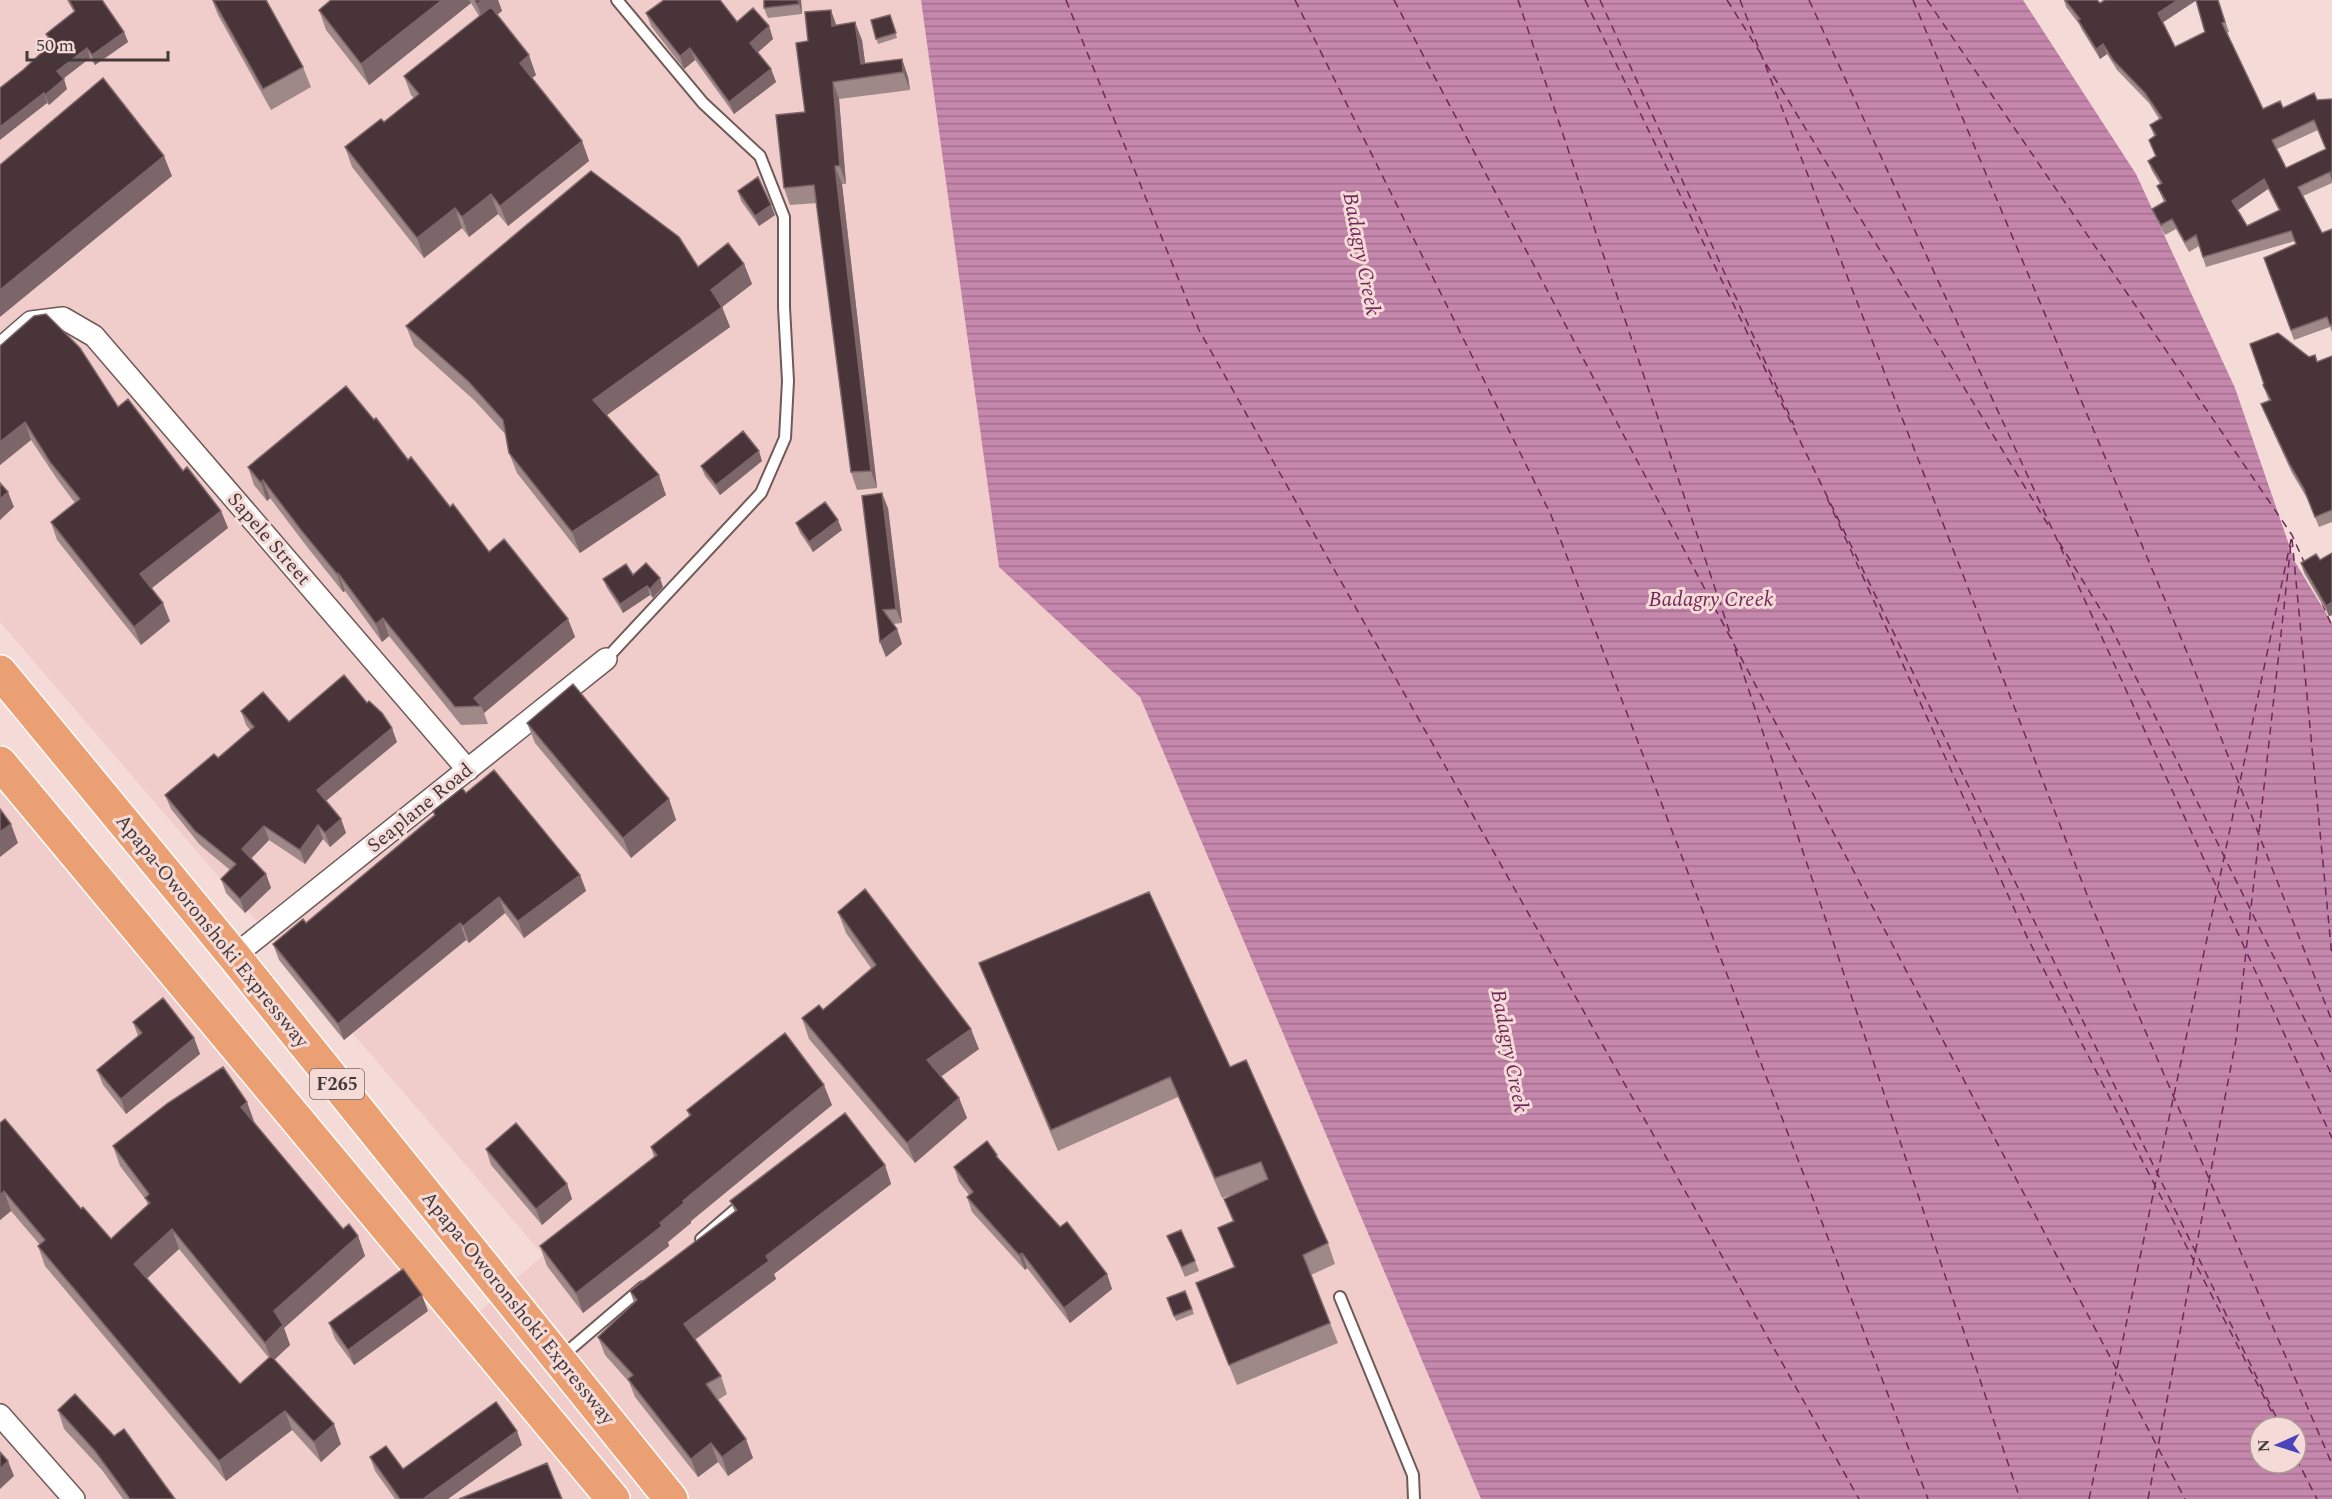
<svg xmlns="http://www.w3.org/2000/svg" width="2332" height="1499" font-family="Spectral,serif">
<defs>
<pattern id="water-rules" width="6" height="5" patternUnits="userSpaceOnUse" patternTransform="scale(1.5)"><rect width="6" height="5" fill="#c687ad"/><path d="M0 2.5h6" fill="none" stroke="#a26f8e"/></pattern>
</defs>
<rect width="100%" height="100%" fill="#f5dbd8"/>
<path fill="#f0cdca" d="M0 0H921L999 567 1140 697 1481 1499H0V763L465 1324 543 1255 0 622Z"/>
<path fill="url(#water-rules)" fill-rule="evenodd" d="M921 0H2023L2136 174 2235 388 2295 562 2332 623V1499H1481L1140 697 999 567ZM2260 1427H2296V1463H2260Z"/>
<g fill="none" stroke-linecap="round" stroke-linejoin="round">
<path stroke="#712759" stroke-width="1.5" stroke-dasharray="8 6" stroke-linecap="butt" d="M1066 0 1199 330 1859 1499
M1295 0 1551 515 1928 1499
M1394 0 2185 1499
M1518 0 1732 639
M1585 0 2281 1427
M1600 0 1794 425
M1727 0 1761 54
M1740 0 2091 905 2332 1464
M1809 0 2332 1138
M1913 0 2194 669 2332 1021
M1927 0 2292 535 2304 562
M1766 64 2050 528
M1827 498 2028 939 2278 1424
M2292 539 2332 957
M2059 542 2110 625 2332 1075
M2322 603 2332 626
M1735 649 2020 1499
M2259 832 2291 544
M2174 1095 2292 535
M2117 1368 2173 1099
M2296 1458 2317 1499
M2089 1499 2116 1372
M2148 1499 2236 1040 2259 837"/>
<g stroke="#705a58" stroke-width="14">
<path id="lane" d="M606 659 761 493 785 438 788 381 784 307V217L760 156 703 103 617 0
M701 1239 744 1202
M1340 1297 1413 1475 1414 1499
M561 1357 643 1287"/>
</g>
<g stroke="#705a58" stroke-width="24">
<path id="street" d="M0 349 31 322 63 318 94 336 468 770
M234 956 606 659
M0 1415 74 1499"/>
</g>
<g stroke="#fff" stroke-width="36">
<path id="primary" d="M0 672 234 956 671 1499
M0 763 613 1499"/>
</g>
<use href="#lane" stroke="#fff" stroke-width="10"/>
<use href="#street" stroke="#fff" stroke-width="21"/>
<use href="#primary" stroke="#eba074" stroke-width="33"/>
</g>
<path fill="#9e8888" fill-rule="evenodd" d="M67 0H102L124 32 128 42 95 65 90 58 63 79 67 89 49 105 47 103 23 121V70L51 45 46 34 74 12Z
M212 0H266L303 67 311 87 271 110 218 15Z
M331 0H498L502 11 497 15 536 75 532 78 582 141 589 161 508 226 498 214 469 237 462 228 424 258 352 167 345 147 384 122 414 98 411 95 404 76 479 16 471 3 369 85 326 30 319 10Z
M801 0 802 14 768 18 764 8Z
M2064 0H2097L2100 3 2105 0H2218L2229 32 2227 33 2263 109 2283 108 2317 100 2332 99V183L2303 196 2322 233 2332 229V332L2330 327 2294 340 2264 258 2296 244 2295 241 2206 267 2199 246 2189 252 2176 229 2165 235 2156 219 2152 209 2164 202 2157 186 2160 184 2152 171 2148 161 2156 157 2149 140 2154 136 2150 125 2159 119 2149 103 2117 70 2107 54 2100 59 2082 30 2079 24 2066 7ZM2196 0 2205 32 2175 47 2163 22ZM2318 130 2326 149 2286 168 2277 149ZM2268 189 2279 211 2247 226 2238 210Z
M646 13 737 22 769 26 773 39 758 52 771 69 776 82 734 114 695 60 684 69 651 26Z
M890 15 897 38 878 44 871 20Z
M837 25 862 40 865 63 902 59 908 77 910 90 839 99 846 184H842L877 488 857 490 851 472 817 203 790 205 784 188 805 112 808 41Z
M738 191 775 215 759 226 741 201Z
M744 264 752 284 722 307 730 327 607 415 666 495 580 553 517 473 509 453 506 435 475 401 414 346 406 326 698 267Z
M0 346 118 407 183 471 221 511 228 528 151 588 170 621 141 645 57 540 51 522 75 503 57 479 31 440 0 465Z
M2332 356V522L2319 527 2308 500 2292 473 2265 414 2261 404 2269 401 2263 385 2309 357 2318 362Z
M374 420 489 552 568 619 575 637 484 713 488 724 461 725 389 636 382 642 345 591 343 592 308 548 270 498 267 501 254 485 248 467Z
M762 461 720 495 705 476 701 466Z
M888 508 902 623 893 624 897 629 902 644 886 657 880 642Z
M796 523 842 530 813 552 800 533Z
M2332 553V615L2329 616 2304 573 2301 563 2320 560Z
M633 575 663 587 653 598 650 595 623 613 607 588 603 579Z
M241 711 289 722 397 742 326 801 341 819 346 833 330 847 323 839 305 864 269 840 251 858 266 874 271 888 245 913 226 893 221 879 230 870 200 845 171 809 165 795 218 758 250 730 246 725Z
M527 723 669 799 676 820 631 858 535 743Z
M466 793 580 875 586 891 524 938 505 913 469 943 466 940 344 1040 279 960 273 944 306 923 434 815 433 811Z
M838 912 979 1049 941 1076 959 1098 967 1118 915 1163 809 1039 802 1018 823 1010 871 968 846 933Z
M979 963 1230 1067 1328 1243 1335 1264 1311 1275 1338 1343 1237 1385 1196 1283 1234 1268 1218 1228 1233 1222 1224 1199 1234 1194 1222 1198 1178 1097 1058 1151 987 983Z
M133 1022 194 1038 200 1054 126 1114 103 1085 97 1070 138 1036Z
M832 1105 691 1221V1223L668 1242 669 1246 583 1313 547 1266 540 1246 654 1157 651 1147 689 1116 687 1110Z
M254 1121V1122L343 1229 358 1236 365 1256 284 1328 290 1345 274 1360 341 1444 321 1462 292 1430 226 1481 45 1266 38 1246 40 1245 11 1211 0 1220V1123L81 1209 111 1239 148 1205 146 1200 120 1166 113 1146ZM179 1249 269 1358 240 1384 146 1279Z
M486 1149 567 1184 572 1199 542 1225 491 1165Z
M997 1155 999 1160 1060 1227 1107 1274 1112 1289 1070 1323 1027 1268 1025 1270 972 1212 967 1197 969 1195 959 1182 954 1167Z
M885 1165 891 1184 774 1274 776 1279 695 1340 721 1376 727 1394 718 1400 753 1458 728 1476 718 1462 698 1477 635 1397 629 1382 605 1355 598 1337 634 1303 630 1291 735 1212 730 1201Z
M1167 1236 1195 1261 1199 1271 1185 1277Z
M1185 1291 1194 1314 1176 1321 1167 1298Z
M428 1311 354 1365 335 1339 329 1323Z
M58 1410 114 1436 175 1499H123L102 1470 64 1429Z
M522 1445 448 1499H395L375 1471 370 1457 403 1469Z"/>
<path fill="#7c6669" d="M442 0H469L471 3 369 85 361 64Z
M482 0H498L502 11 484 24 477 4Z
M798 0H801L802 14 799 4Z
M2178 0H2197L2162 23 2158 13Z
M831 10 837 27 832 26Z
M855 22 862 40 867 77 861 64Z
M769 26 773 39 755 55 750 43Z
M124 32 128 42 95 65 92 55Z
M2103 44 2107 54 2100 59 2096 49Z
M87 48 90 58 60 81 57 71Z
M690 48 695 60 684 69 680 56Z
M529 55 536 75 527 82 520 63Z
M902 59 908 77 910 90 903 72Z
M771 69 776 82 734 114 729 102Z
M64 79 67 89 49 105 45 95Z
M833 82 839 99 846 184 840 166Z
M44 93 47 103 0 140V127Z
M582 141 589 161 508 226 500 206Z
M164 156 172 176 0 317V290Z
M835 166 842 184 877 488 871 471Z
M2264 179 2268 189 2236 211 2232 201Z
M491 194 498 214 469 237 462 217Z
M771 205 775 215 759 226 755 216Z
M455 208 462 228 424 258 417 238Z
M744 264 752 284 722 307 730 327 600 420 593 400 711 290Z
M25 422 31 440 0 465V442Z
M759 451 762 461 720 495 716 485Z
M659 475 666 495 580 553 572 532Z
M263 480 270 498 267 501 261 483Z
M8 492 14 507 0 520V499Z
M882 493 888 508 902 623 896 609Z
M221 511 228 528 147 592 140 574Z
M838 520 842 530 813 552 809 542Z
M338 573 345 591 343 592 337 574Z
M660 578 663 587 653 598 650 589Z
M647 586 650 595 623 613 620 604Z
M2332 602V615L2329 616 2326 606Z
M163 603 170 621 141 645 134 627Z
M383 618 389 636 382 642 376 624Z
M568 619 575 637 484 713 481 706 474 698Z
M897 629 902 644 886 657 880 642Z
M392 728 397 742 322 804 317 790Z
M669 799 676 820 631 858 623 838Z
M341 819 346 833 330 847 325 833Z
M11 824 18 843 0 857V832Z
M318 825 323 839 305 864 300 850Z
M264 826 269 840 247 863 242 849Z
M266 874 271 888 245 913 240 899Z
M580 875 586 891 524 938 518 921Z
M499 897 505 913 469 943 463 926Z
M460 923 466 940 344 1040 338 1024Z
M971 1029 979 1049 935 1081 927 1060Z
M194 1038 200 1054 126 1114 121 1099Z
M824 1085 832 1105 691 1221V1223L668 1242 669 1246 583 1313 576 1293 660 1223 683 1201Z
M959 1098 967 1118 915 1163 907 1143Z
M247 1102 254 1121 248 1126 241 1107Z
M885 1165 891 1184 774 1274 776 1279 690 1343 684 1324 766 1256Z
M567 1184 572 1199 542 1225 536 1209Z
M4 1191 11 1211 0 1220V1195Z
M172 1229 179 1249 141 1284 134 1264Z
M358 1236 365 1256 284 1328 290 1345 272 1362 265 1343 274 1311Z
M1022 1253 1027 1268 1025 1270 1019 1255Z
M1107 1274 1112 1289 1070 1323 1064 1308Z
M422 1295 428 1311 354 1365 348 1350Z
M285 1411 292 1430 226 1481 219 1461Z
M334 1424 341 1444 321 1462 314 1442Z
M517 1431 522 1445 448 1499H423Z
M746 1439 753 1458 728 1476 722 1457Z
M711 1443 718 1462 698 1477 691 1459Z
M8 1461 14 1476 0 1489V1469Z"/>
<path fill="#483439" stroke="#7c6669" stroke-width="1.5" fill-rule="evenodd" d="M69 0H102L124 32 92 55 87 48 57 71 64 79 45 95 44 93 0 127V88L23 70 53 42 46 34 75 11Z
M213 0H266L303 67 263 89Z
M331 0H442L361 64 319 10Z
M475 0H482L477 4Z
M664 0H720L737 22 753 8 769 26 750 43 771 69 729 102 690 48 680 56 646 13Z
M764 0H798L799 4 764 8Z
M2065 0H2097L2100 3 2105 0H2178L2158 13 2175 47 2205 32 2196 0H2218L2225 22 2222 23 2263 109 2280 101 2283 108 2314 93 2317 100 2332 99V179L2330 172 2298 187 2322 233 2332 229V325H2330L2327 317 2291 330 2264 258 2296 244 2291 231 2203 257 2196 235 2185 242 2172 219 2161 225 2152 209 2166 201 2157 186 2162 183 2148 161 2156 156 2149 140 2156 135 2150 125 2162 118 2145 93 2113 60 2103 44 2096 49 2078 20 2080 19ZM2314 120 2326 149 2286 168 2272 140ZM2264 179 2280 210 2247 226 2232 201Z
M491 7 529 55 520 63 582 141 500 206 491 194 462 217 455 208 417 238 345 147 381 119 384 122 419 94 404 76Z
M831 10 832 26 855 22 861 64 902 59 903 72 833 82 840 166H835L871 471 851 472 814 185 784 188 776 115 805 112 796 43 808 41 805 12Z
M890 15 896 33 876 39 871 20Z
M103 78 164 156 0 290V165Z
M591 171 679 237 698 267 728 243 744 264 711 290 722 307 593 400 659 475 572 532 509 453 503 420 468 381 406 326Z
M758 177 771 205 755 216 738 191Z
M46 314 80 348 118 407 128 399 183 471 187 467 221 511 140 574 163 603 134 627 51 522 80 499 50 462 25 422 0 442V346L34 316Z
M2278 333 2309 357 2315 355 2317 362 2332 356V510L2315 517 2304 489 2289 463 2261 404 2271 400 2263 385 2264 384 2250 344Z
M346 386 374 420 376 418 408 460 411 457 450 507 453 504 489 552 504 539 568 619 474 698 481 706 455 707 383 618 376 624 338 573 337 574 301 530 263 480 261 483 248 467Z
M743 431 759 451 716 485 701 466Z
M0 483 8 492 0 499Z
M882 493 896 609 883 610 897 629 880 642 862 496Z
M825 502 838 520 809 542 796 523Z
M2332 553V602L2326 606 2301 563 2316 554 2320 560Z
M646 563 660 578 650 589 647 586 620 604 603 579 626 564 633 575Z
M344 675 367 703 369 701 382 713 392 728 317 790 341 819 325 833 318 825 300 850 264 826 242 849 266 874 240 899 221 879 236 864 195 831 165 795 214 754 218 758 254 727 241 711 263 692 289 722Z
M573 684 669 799 623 838 527 723Z
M494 770 580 875 518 921 499 897 463 926 460 923 338 1024 273 944 303 919 306 923 435 815 433 811 462 788 466 793Z
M0 809 11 824 0 832Z
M865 889 971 1029 927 1060 959 1098 907 1143 802 1018 819 1005 823 1010 876 965 838 912Z
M1149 892 1230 1067 1246 1060 1328 1243 1303 1255 1330 1323 1229 1365 1196 1283 1235 1267 1218 1228 1234 1221 1224 1199 1268 1179 1261 1162 1215 1178 1170 1077 1051 1130 979 963Z
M163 998 194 1038 121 1099 97 1070 142 1033 133 1022Z
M785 1033 824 1085 683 1201 684 1203 660 1223 662 1226 576 1293 540 1246 657 1155 651 1147 691 1115 687 1110Z
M223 1067 247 1102 241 1107 343 1229 349 1224 358 1236 274 1311 283 1325 265 1343 172 1229 134 1264 240 1384 271 1356 334 1424 314 1442 285 1411 219 1461 38 1246 45 1240 4 1191 0 1195V1123L5 1119 81 1209 83 1207 111 1239 150 1203 145 1198 149 1194 113 1146 168 1103Z
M845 1113 885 1165 766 1256 769 1261 684 1324 721 1376 706 1384 746 1439 722 1457 711 1443 691 1459 628 1379 633 1375 598 1337 637 1300 630 1291 737 1210 730 1201Z
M516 1123 567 1184 536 1209 486 1149Z
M987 1141 997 1155 996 1156 1060 1227 1067 1222 1107 1274 1064 1308 1022 1253 1019 1255 967 1197 973 1192 954 1167Z
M1181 1230 1195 1261 1182 1267 1167 1236Z
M403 1269 422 1295 348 1350 329 1323Z
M1185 1291 1192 1309 1174 1316 1167 1298Z
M75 1394 114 1436 124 1429 175 1499H130L95 1451 58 1410Z
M496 1402 517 1431 423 1499H400L370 1457 386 1446 403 1469Z
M0 1452 8 1461 0 1469Z
M547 1463 562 1499H459Z"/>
<g text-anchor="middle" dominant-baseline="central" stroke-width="6" stroke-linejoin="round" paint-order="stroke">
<rect fill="#f5dbd8" stroke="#786a68" stroke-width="1.5" x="310" y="1069" width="54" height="30" rx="4.5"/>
<g font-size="18" font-weight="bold" fill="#433938">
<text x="337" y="1084">F265</text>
</g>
<g font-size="20" fill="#433938" stroke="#f5dbd8">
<text transform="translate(269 539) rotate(49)">Sapele Street</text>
<text transform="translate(420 808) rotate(-39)">Seaplane Road</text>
<text transform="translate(212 931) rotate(51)">Apapa-Oworonshoki Expressway</text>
<text transform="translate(518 1308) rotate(51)">Apapa-Oworonshoki Expressway</text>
</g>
<g font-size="21" font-style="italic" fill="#712759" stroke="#f5dbd8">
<text transform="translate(1361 254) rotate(79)">Badagry Creek</text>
<text x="1711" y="600">Badagry Creek</text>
<text transform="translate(1509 1051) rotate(79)">Badagry Creek</text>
</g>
</g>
<g transform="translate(2278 1445) rotate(267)"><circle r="28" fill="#f5dbd8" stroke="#ae9a98" stroke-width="1.5"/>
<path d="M0-4.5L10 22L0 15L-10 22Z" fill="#4c42b9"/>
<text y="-9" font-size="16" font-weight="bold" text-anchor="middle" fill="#433938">N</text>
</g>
<path d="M27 51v9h141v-9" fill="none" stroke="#433938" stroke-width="3"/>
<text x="36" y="51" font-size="18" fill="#433938" stroke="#f5dbd8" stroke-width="4.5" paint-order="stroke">50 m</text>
</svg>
